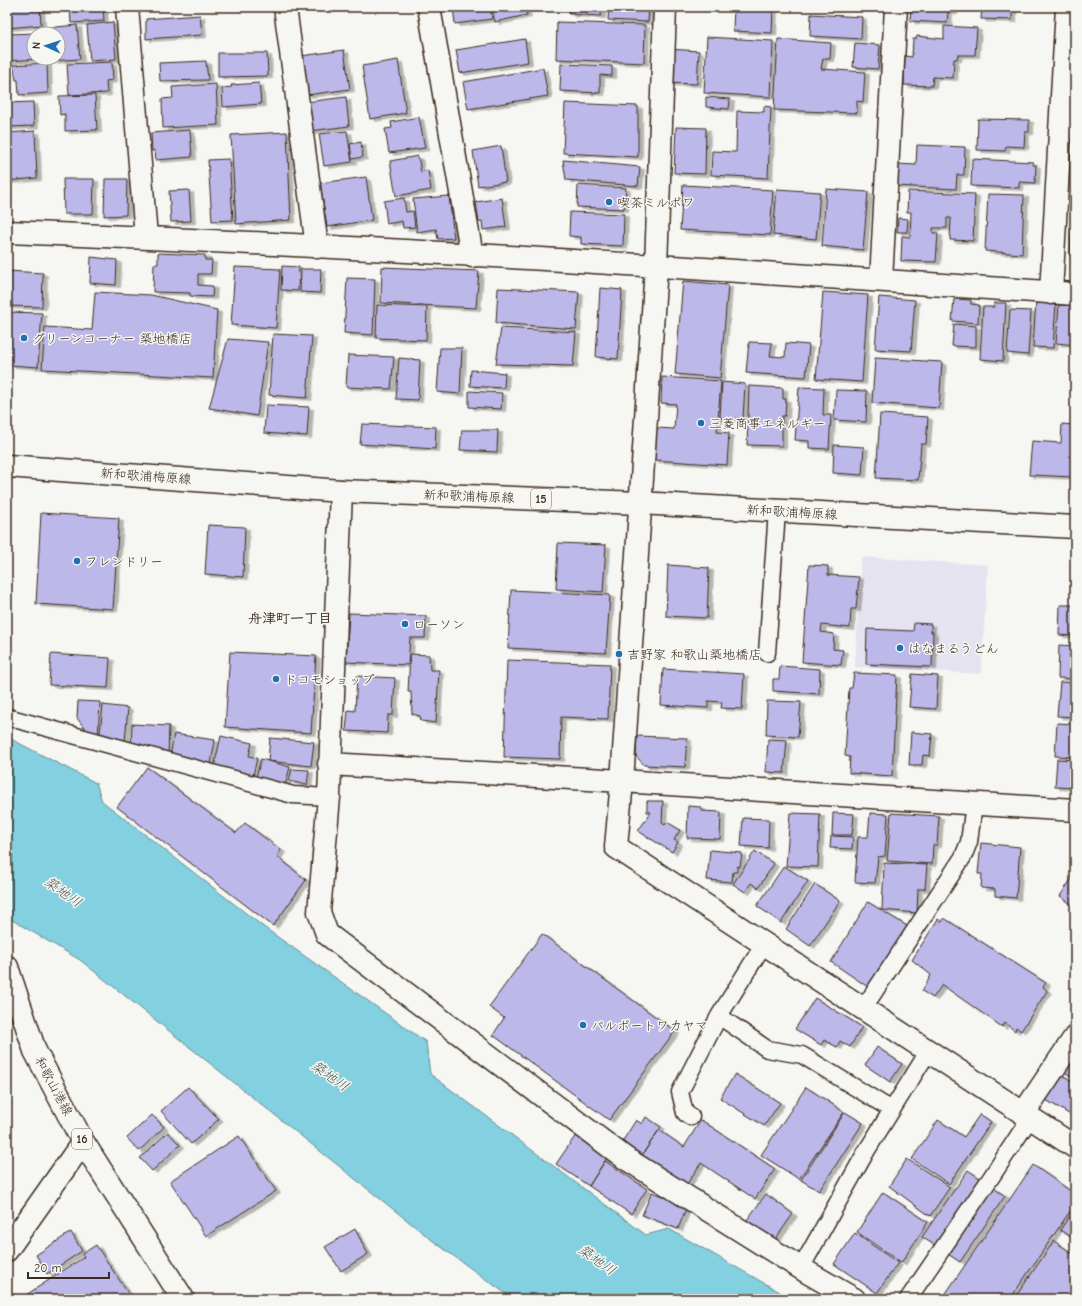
<svg xmlns="http://www.w3.org/2000/svg" width="1082" height="1306" font-family="'Comic Neue','Klee One',sans-serif">
<defs>
<filter id="shadow"><feDropShadow dx="4.5" dy="2.5" stdDeviation="0" flood-color="#0004"/></filter>
</defs>
<rect width="100%" height="100%" fill="#f6f6f2"/>
<filter id="ink" filterUnits="userSpaceOnUse"><feTurbulence type="fractalNoise" baseFrequency=".025" numOctaves="2"/><feDisplacementMap in="SourceGraphic" scale="8" xChannelSelector="R" yChannelSelector="G"/><feConvolveMatrix kernelMatrix="1 2 1 2 8 2 1 2 1" color-interpolation-filters="sRGB"/></filter>
<g filter="url(#ink)">
<path fill="#e5e3f0" d="M861 557 988 565 981 674 855 667Z"/>
<path fill="#82d0e0" stroke="#668e92" d="M7 737 96 783 102 801 265 928 426 1042 430 1074 646 1235 669 1229 792 1299H513L433 1241 80 960 7 917Z"/>
<path fill="#bcb8ea" stroke="#3b2a1e" filter="url(#shadow)" d="M7 7H40L41 25 7 28Z
M70 7H103L104 21 71 23Z
M453 7H490L492 19 455 24Z
M501 7H525L527 15 495 22 492 9Z
M569 7H602L601 16 569 14Z
M609 7H649L648 22 608 20Z
M734 7H773L772 33 733 31Z
M911 7H953V12H948L947 23 910 21Z
M982 7H1012V20L981 19Z
M811 14 862 17 861 39 810 36Z
M200 15 202 35 146 39V19Z
M113 22 116 59 90 61 87 25Z
M557 22 645 25 644 63 556 59Z
M77 25 80 59 49 61V58H58V34H47L46 28Z
M944 26 977 28 975 55H958L957 59H954L953 78 933 77 932 86 904 85 905 56 912 57 913 39H916L917 36 944 39Z
M38 33 34 34V58L39 59 7 61V34Z
M707 37 773 41 771 97 704 93Z
M525 39 528 62 460 73 456 50Z
M778 39 831 43 830 59H823L821 69 865 72 863 102 857 101V113L774 110Z
M855 43 880 45 878 69 853 67Z
M669 49 699 51 697 84 667 83Z
M344 50 350 89 307 95 301 56Z
M218 53H267L268 76 218 77Z
M398 60 406 113 370 119 362 66Z
M206 61 208 80 160 81 159 63Z
M112 62 113 80 106 81 107 93 69 95 67 64Z
M47 63 48 93 19 95 18 80H16L13 65Z
M561 64 612 66V76L600 75V93L560 91Z
M543 68 548 96 468 109 463 82Z
M259 83 261 104 223 107 222 88 232 87 231 85Z
M216 84 218 125 163 128 162 99 173 98 172 87Z
M95 95 97 130 65 131V114L60 115 59 96Z
M346 97 349 126 310 131 306 102Z
M706 97 730 99 729 109 706 107Z
M33 102 34 126 7 127V103Z
M565 103 638 106V157L563 153Z
M764 106 771 107 768 178 711 175 712 151 736 152 737 111 764 112Z
M419 117 425 148 389 153 385 129 392 128 391 122Z
M978 119 1029 120V132H1025L1024 147 1006 146 1005 151 977 150Z
M676 127 706 128 705 174 674 173Z
M190 130 192 157 156 160 155 151H152L151 133Z
M35 131 37 178 7 181V133Z
M347 131 352 162 324 166 319 134Z
M287 132 291 220 236 224 231 135Z
M361 142 363 157 352 159 350 144Z
M917 145 965 147 964 175H957L956 189 896 186 897 164 916 165Z
M501 146 506 182 478 186 473 151Z
M418 156 421 172 428 170 431 190 396 196 390 161Z
M229 159 233 220 212 221 208 160Z
M972 159 1033 162V165H1036L1035 183 1019 182V188L971 186Z
M563 160 640 167 638 186 566 180Z
M366 177 372 220 327 227 320 183Z
M63 179H94L93 214H64Z
M105 179H127L126 215 104 216Z
M578 185 626 188 624 209 577 207Z
M683 185 773 190 770 235 680 230Z
M777 189 820 192 816 239 773 235Z
M826 189 868 192 863 250 822 246Z
M189 190 191 221 171 222 169 191Z
M908 191 975 194 973 241 950 240 951 218H947V228H933V233H938L936 262 901 261 902 236 910 237 911 212H907Z
M988 194 1024 195 1022 254 985 251Z
M449 196 454 238 438 239 436 229 417 232 413 199Z
M404 198 406 212 413 211 415 227 403 228 402 221 387 224 384 201Z
M502 198 506 227 483 230 482 221 479 222 476 202Z
M570 212 624 214 623 246 581 244V237L569 236Z
M898 218 908 219 907 232H897Z
M1071 230H1075V256H1070Z
M158 253 205 255V260H212L211 274H198V285L213 286 212 297 190 296V293L153 292 154 264H158Z
M91 257 117 260 116 285 90 283Z
M282 266 299 267 298 291 281 290Z
M235 267 280 269 276 328 231 325Z
M382 267 479 271 476 308 381 303Z
M301 269H321L320 293 300 292Z
M7 271 43 273 42 307 7 306Z
M347 278 375 279 373 335 344 333Z
M683 281 728 285 720 378 675 374Z
M498 288 579 292 576 329 496 323Z
M600 288 622 290 618 359 596 357Z
M95 292 151 295 217 310 213 378 42 369 45 327 92 330Z
M823 292 868 295 862 382 816 379Z
M879 297 915 300 911 351 875 349Z
M954 299 971 300V304L979 305 978 323 952 321Z
M1036 300 1056 303 1053 348 1033 347Z
M994 303H1006L1003 361 980 359 983 307H994Z
M377 305 427 307 426 340 376 338Z
M1059 305 1075 306V345L1056 343Z
M1010 310 1031 311 1028 355 1007 353Z
M7 312 42 313 38 367 10 365 7 363Z
M954 324 976 326V347L952 346Z
M501 328 576 332 573 366 496 364Z
M273 334 312 336 307 398 269 395Z
M228 339 268 342 257 416 209 408Z
M749 342 772 343 770 356 785 357 786 343 809 345 806 377 746 373Z
M440 348H462L460 394 437 392Z
M348 355 394 357 391 389 346 387Z
M399 358 420 360 418 400 396 399Z
M875 358 942 362 939 408 872 403Z
M471 370 505 373 504 388 470 386Z
M662 377 721 381 717 432 729 433 727 465 654 460 656 428 674 429 676 404 661 403Z
M722 382 745 384 743 419 720 418Z
M749 386 783 388V399H786L785 416H782V446L747 445Z
M799 387 824 388 823 415H831L829 449 809 448V441L795 440Z
M836 390 867 391 866 422 834 420Z
M469 391 502 393 501 409 469 407Z
M266 405 309 407 307 436 264 433Z
M880 414 928 417 926 444H921L918 480 876 478Z
M362 424 436 427 435 449 360 444Z
M1062 424 1075 425V477L1029 475 1032 441 1061 443Z
M462 430H498L497 452 460 450Z
M834 445 864 447 862 475 833 473Z
M41 513 119 518 113 609 36 604Z
M208 525 245 527 243 577 205 574Z
M558 543 606 545 603 592 556 589Z
M668 565 709 568 707 618 666 616Z
M809 565 828 566V575L859 577 856 609H851L850 628 822 625 821 632 834 634 833 649 843 650 841 665 802 662Z
M511 590 610 595 606 653 508 648Z
M1060 605H1075V636L1059 635Z
M349 613 426 616 425 638H410L408 665 346 662Z
M914 623 931 624V632H933L932 667 866 664 867 629 913 631Z
M1059 645 1075 646V679L1058 678Z
M230 652 316 656 311 733 225 727Z
M51 654 110 658 108 688 49 685Z
M410 654 429 655 430 670H439L436 723 421 721 420 716 412 714 411 692H408Z
M507 660 610 664 608 719 561 717 560 759 504 757Z
M780 666 820 669 819 694 773 691V679H779Z
M663 669 744 674 742 709 721 708 722 702 708 701V708L661 705Z
M854 673 897 675 892 776 849 773 850 757 845 756 849 688H852Z
M912 674 938 676 936 709 909 707Z
M357 676 395 678 393 715H388L387 733 346 731 348 710 355 711Z
M1060 682 1075 683V717L1057 716Z
M78 701 100 702 98 736 89 734 77 718Z
M767 701 801 702 798 737 766 735Z
M103 705 128 708 125 741 100 733Z
M1075 721V757L1055 756 1057 723 1075 724Z
M132 724 169 726 168 757 131 748Z
M911 732 932 734 930 756 923 755 922 765H909Z
M174 734 215 740 211 764 170 757Z
M221 736 252 743 249 756 257 758 253 776 214 767Z
M637 736 687 738 685 767 644 765 636 756Z
M270 738 314 742 311 766 268 761Z
M768 739 787 740 784 773 766 772Z
M261 759 290 767 285 786 256 777Z
M1057 759 1075 760V788L1055 787Z
M147 767 236 833 245 823 281 850 277 856 306 880 273 926 117 807Z
M292 769 309 770 307 785 289 781Z
M647 801H663L662 823 665 825 667 822 680 830 674 840 678 842 672 852 638 831 651 812H647Z
M688 806 701 807V811L721 812 720 839 687 838Z
M790 813 820 814 818 867 786 866Z
M833 813 854 814 852 835H832Z
M870 813 888 814 885 856 878 857 875 883 855 882 858 837H868Z
M891 813 939 816 937 845H933L932 864 887 861Z
M743 818 769 819 768 848 741 846Z
M831 836 853 837 852 849 830 848Z
M981 843 1020 847 1016 898 995 896V889L981 888 982 874H978Z
M710 850 742 853 740 867 737 866V872H733L732 882 707 880Z
M755 851 774 864 758 888 751 883 745 892 733 884Z
M884 863 927 865 925 889H918L917 913 882 910Z
M784 866 808 881 781 923 757 906Z
M1072 878 1075 880V907L1060 896Z
M815 884 840 901 810 946 786 929Z
M868 902 907 926 868 987 831 962Z
M944 918 1046 983 1043 987 1047 991 1021 1031 1016 1027 1015 1031 1005 1023 1002 1027 942 985 933 998 922 991 931 975 912 960 938 919 942 922Z
M542 934 675 1031 609 1120 493 1035 504 1018 489 1007Z
M815 998 862 1027 850 1047 840 1041 837 1047 824 1040 821 1045 795 1029Z
M877 1047 902 1064 890 1082 865 1065Z
M1075 1053V1079L1063 1071Z
M735 1074 780 1103 764 1126 720 1098Z
M1061 1074 1075 1083 1074 1117 1046 1100Z
M188 1087 219 1119 191 1144 161 1111Z
M806 1087 844 1112 799 1179 761 1155Z
M845 1112 863 1123 819 1191 801 1180Z
M980 1114 991 1122 949 1184 912 1159 938 1120 964 1137Z
M152 1115 164 1127 139 1151 127 1138Z
M646 1117 661 1127 642 1155 622 1142 636 1120 642 1124Z
M701 1120 775 1169 755 1199 701 1163 687 1184 642 1155 659 1130 684 1147Z
M168 1132 180 1145 152 1171 140 1158Z
M576 1135 608 1156 589 1186 556 1164Z
M239 1136 276 1191 206 1236 170 1181Z
M907 1159 950 1187 930 1216 889 1186Z
M605 1161 647 1189 631 1214 589 1186Z
M1033 1165 1075 1194 1072 1199 1075 1201V1204L1010 1299H942Z
M968 1170 1005 1196 960 1262 922 1237Z
M652 1192 687 1206 678 1229 642 1215Z
M883 1192 928 1222 901 1263 857 1232Z
M766 1194 793 1214 772 1244 744 1224Z
M1075 1208V1240L1060 1230Z
M355 1229 368 1254 341 1271 325 1247Z
M71 1232 82 1251 47 1274 36 1255Z
M855 1233 898 1263 877 1293 834 1264Z
M1054 1241 1075 1255V1299H1014Z
M96 1245 132 1299H20L84 1257 82 1254Z"/>
<g fill="none" stroke-linecap="round" stroke-linejoin="round">
<g stroke="#3b2a1e" stroke-width="19">
<path id="lane" d="M767 653 777 511
M7 717 293 795 329 797
M764 944 719 1016 767 1049 802 1055 892 1110
M863 1009 963 857 969 842 974 804
M691 1117 685 1113 680 1092 719 1016
M801 1268 867 1150 928 1052
M908 1299 992 1176 1030 1118"/>
</g>
<g stroke="#3b2a1e" stroke-width="25">
<path id="street" d="M127 7 146 237
M285 7 317 247
M429 7 472 256
M665 7 656 267 622 781 616 847 1075 1147
M7 232C363 246 719 269 1075 294
M881 280 896 7
M1051 293 1067 7
M341 491 329 797 319 912 327 934 625 1158 807 1272 854 1299
M329 764 622 781 1075 810
M1023 1114 1075 1037
M7 1250 83 1142"/>
</g>
<g stroke="#3b2a1e" stroke-width="25">
<path id="primary" d="M7 466 341 491 639 503 1075 527
M7 967 35 1051 83 1142 183 1299"/>
</g>
<use href="#lane" stroke="#f6f6f2" stroke-width="16"/>
<use href="#street" stroke="#f6f6f2" stroke-width="22"/>
<use href="#primary" stroke="#f6f6f2" stroke-width="22"/>
</g>
</g>
<g fill="#1f6fb2" stroke="#f6f6f2" stroke-width="1.5">
<circle cx="609" cy="202" r="4"/>
<circle cx="24" cy="338" r="4"/>
<circle cx="701" cy="423" r="4"/>
<circle cx="77" cy="561" r="4"/>
<circle cx="405" cy="624" r="4"/>
<circle cx="900" cy="648" r="4"/>
<circle cx="619" cy="654" r="4"/>
<circle cx="276" cy="679" r="4"/>
<circle cx="583" cy="1025" r="4"/>
</g>
<g text-anchor="middle" dominant-baseline="central" stroke-width="3" stroke-linejoin="round" paint-order="stroke">
<g fill="#f6f6f2" stroke="#73675e" stroke-width="1">
<rect x="531" y="489" width="20" height="20" rx="3"/>
<rect x="72" y="1129" width="20" height="20" rx="3"/>
</g>
<g font-size="12" font-weight="bold" fill="#3b2a1e">
<text x="541" y="499">15</text>
<text x="82" y="1139">16</text>
</g>
<g font-size="13" fill="#3b2a1e" stroke="#f6f6f2" text-anchor="start">
<text x="617" y="202">喫茶ミルポワ</text>
<text x="32" y="338">グリーンコーナー 築地橋店</text>
<text x="709" y="423">三菱商事エネルギー</text>
<text x="85" y="561">フレンドリー</text>
<text x="413" y="624">ローソン</text>
<text x="908" y="648">はなまるうどん</text>
<text x="627" y="654">吉野家 和歌山築地橋店</text>
<text x="284" y="679">ドコモショップ</text>
<text x="591" y="1025">パルポートワカヤマ</text>
</g>
<g font-size="13" fill="#3b2a1e" stroke="#f6f6f2">
<text transform="translate(146 476) rotate(4)">新和歌浦梅原線</text>
<text transform="translate(469 496) rotate(2)">新和歌浦梅原線</text>
<text transform="translate(792 512) rotate(3)">新和歌浦梅原線</text>
<text transform="translate(54 1086) rotate(62)">和歌山港線</text>
</g>
<g font-size="14" font-weight="bold" fill="#3b2a1e" stroke="#f6f6f2">
<text x="290" y="618">舟津町一丁目</text>
</g>
<g font-size="14" font-style="italic" fill="#4d544e" stroke="#f6f6f2">
<text transform="translate(63 892) rotate(35)">築地川</text>
<text transform="translate(330 1076) rotate(35)">築地川</text>
<text transform="translate(597 1260) rotate(35)">築地川</text>
</g>
</g>
<rect width="1082" height="1306" fill="none" stroke="#f6f6f2" stroke-width="24"/>
<rect x="12" y="12" width="1058" height="1282" fill="none" stroke="#3b2a1e" stroke-width="1.5" filter="url(#ink)"/>
<g transform="translate(46 46) rotate(273)"><circle r="19" fill="#f6f6f2" stroke="#aba49d"/>
<path d="M0-3L7 15L0 10L-7 15Z" fill="#1f6fb2"/>
<text y="-6" font-size="11" font-weight="bold" text-anchor="middle" fill="#3b2a1e">N</text>
</g>
<path d="M28 1272v6h81v-6" fill="none" stroke="#3b2a1e" stroke-width="2"/>
<text x="34" y="1272" font-size="12" fill="#3b2a1e" stroke="#f6f6f2" stroke-width="3" paint-order="stroke">20 m</text>
</svg>
